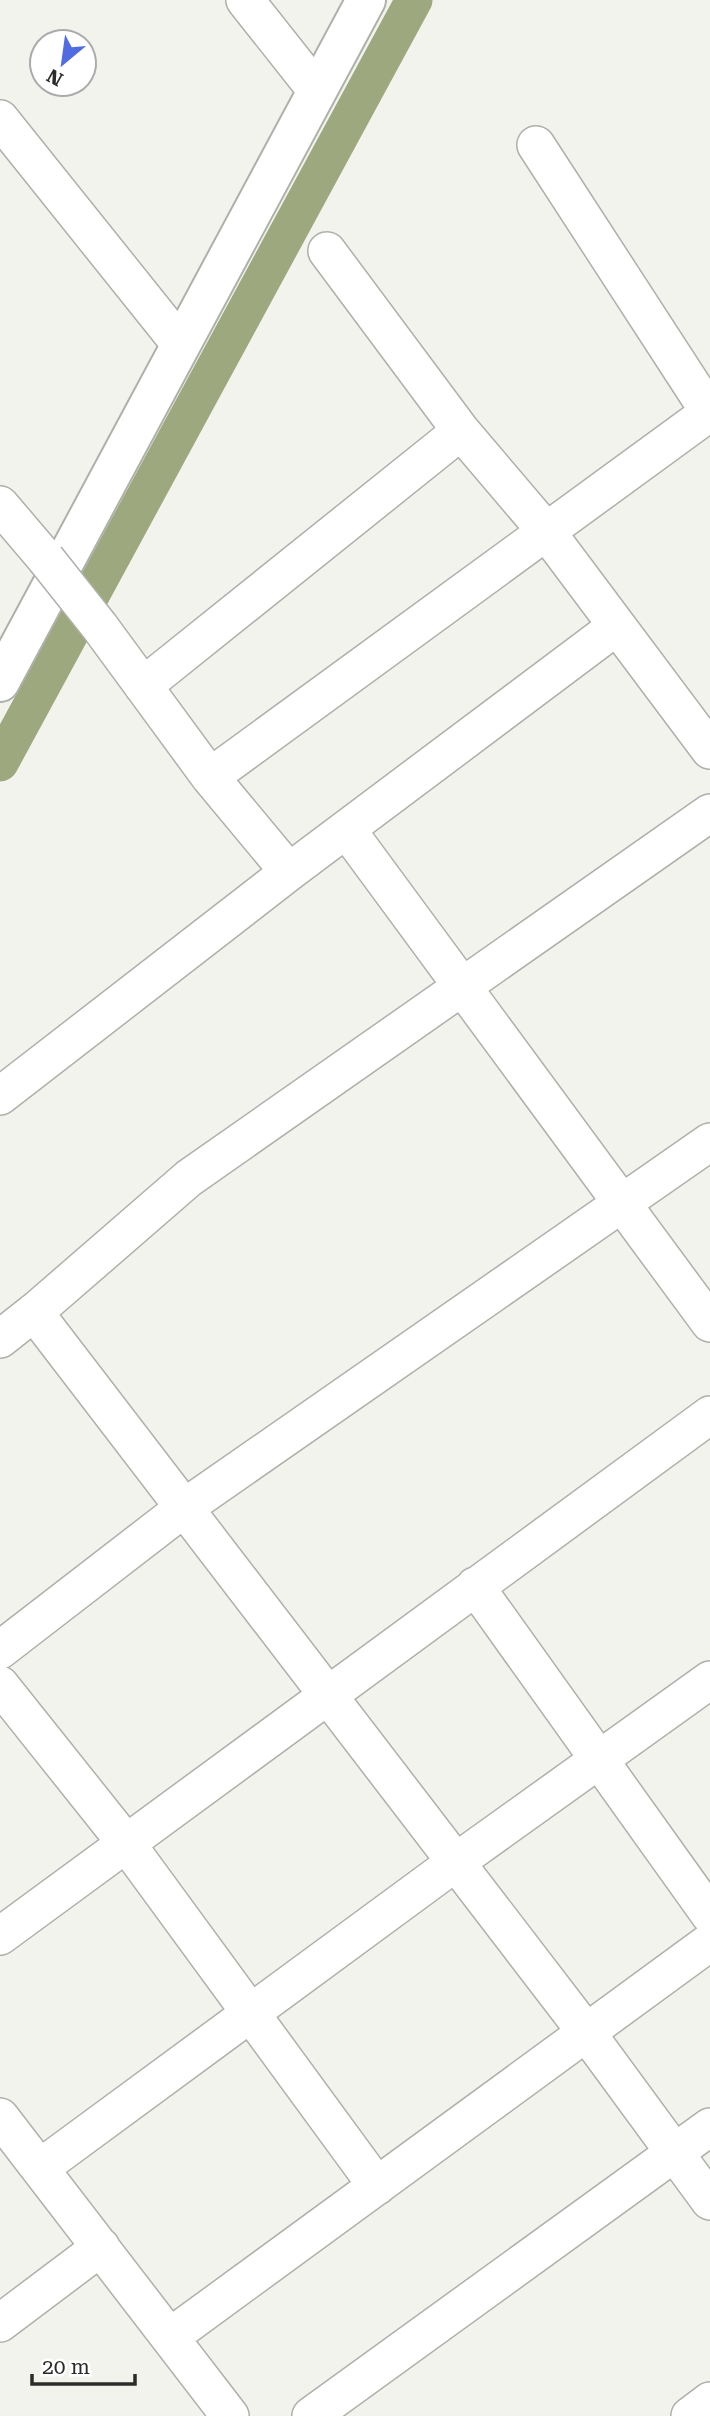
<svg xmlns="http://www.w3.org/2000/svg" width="710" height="2416" font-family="'Roboto Serif',serif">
<rect width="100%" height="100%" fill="#f1f3ec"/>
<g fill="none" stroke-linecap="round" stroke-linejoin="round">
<path stroke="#9da87e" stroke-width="37" d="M0 763 414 0"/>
<g stroke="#aeb0aa" stroke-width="40">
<path id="minor" d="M245 0 317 91
M0 119 181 345
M536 145 710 413
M327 251 461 431 546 531 710 750
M0 505 46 559
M100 627 210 777 710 412
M143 686 461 431
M210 777 289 872
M347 830 710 1323
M0 1096 289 872 617 626
M34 1312 586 2032 710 2201
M0 1339 38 1309 189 1178 710 813
M475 1586 710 1915
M0 1650 184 1508 710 1142
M0 1685 126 1843 377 2186
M0 1936 710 1415
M0 2117 230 2416
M40 2168 456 1862 710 1680
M0 2323 101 2247
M170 2337 710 1942
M311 2416 710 2127
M690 2416 710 2401"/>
</g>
<g stroke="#aeb0aa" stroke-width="42">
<path id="tertiary" d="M0 682 366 0"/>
</g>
<use href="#minor" stroke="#fff" stroke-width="37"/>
<use href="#tertiary" stroke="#fff" stroke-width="38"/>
<g stroke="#aeb0aa" stroke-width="40" stroke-linecap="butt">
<path id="minor-bridge" d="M46 559 100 627"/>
</g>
<use href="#minor-bridge" stroke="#fff" stroke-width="37"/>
</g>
<g transform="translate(63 63) rotate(209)"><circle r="33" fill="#ffffff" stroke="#aaabaa" stroke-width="2"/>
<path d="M0-5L12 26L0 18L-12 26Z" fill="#516ce1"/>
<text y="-10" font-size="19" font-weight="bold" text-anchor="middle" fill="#2b2c2a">N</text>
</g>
<path d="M32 2374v10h103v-10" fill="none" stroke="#2b2c2a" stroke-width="3.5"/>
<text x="42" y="2374" font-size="21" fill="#2b2c2a" stroke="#ffffff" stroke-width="5" paint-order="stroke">20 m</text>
</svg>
